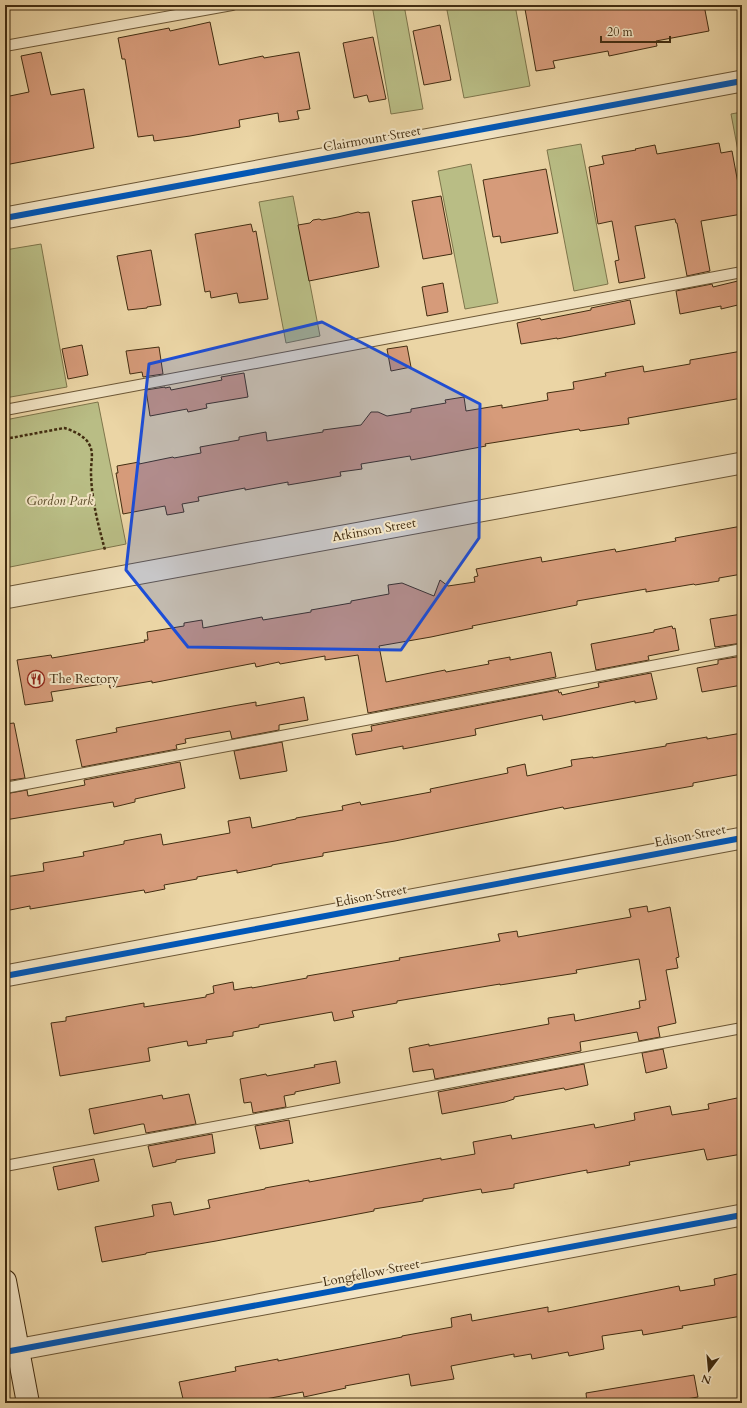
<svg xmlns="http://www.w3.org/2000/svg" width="747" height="1408" font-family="Cardo,serif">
<rect width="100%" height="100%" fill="#ebd5a5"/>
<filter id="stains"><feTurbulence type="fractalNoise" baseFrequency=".005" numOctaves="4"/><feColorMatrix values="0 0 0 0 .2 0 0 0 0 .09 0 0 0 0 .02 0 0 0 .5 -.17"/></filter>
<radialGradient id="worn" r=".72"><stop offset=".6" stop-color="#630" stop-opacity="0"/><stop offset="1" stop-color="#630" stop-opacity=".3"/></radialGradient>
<path fill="#b9bd85" stroke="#7e754b" d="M372 5H404L423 109 391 114Z
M446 5H515L530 86 464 98Z
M742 112V172L731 114Z
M581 144 608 284 574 291 547 150Z
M471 164 498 303 465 309 438 171Z
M293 196 320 336 286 343 259 202Z
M41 244 67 387 5 398V250Z
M98 402 126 544 5 568V420Z"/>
<path fill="#d69b7a" stroke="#422d11" d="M545 5H704L709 31 656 41 657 46 609 56 608 51 553 61 555 68 536 71 525 9Z
M210 22 219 65 263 56 264 58 299 52 310 109 297 111 299 119 279 122 278 113 239 120 240 127 190 136 154 141 153 135 138 137 125 59H122L118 38 169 28 170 31Z
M440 25 451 80 424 85 413 31Z
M373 37 386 99 369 102 367 95 354 98 343 43Z
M41 52 51 95 84 89 94 148 5 165V97L29 92 21 56Z
M719 143 721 153 732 151 742 205V214L701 221 710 271 687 276 677 223H676L675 219 635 226 645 278 619 283 615 261 619 260 612 221 598 224 589 167 604 164 602 156 636 150 635 149 655 145 657 154Z
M546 169 558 233 501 243 500 236 493 237 483 180Z
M441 196 452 254 423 259 412 201Z
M358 212 361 213 369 212 379 267 309 281 298 225 310 223 313 220 319 219 322 220 338 217Z
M251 224 253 232 256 231 268 299 239 303 237 293 211 298 210 291 205 292 195 234Z
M151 250 161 305 147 307V308L128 310 117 256Z
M742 280V304L721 309V306L680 314 676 291 712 284 713 287Z
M443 283 448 312 427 316 422 287Z
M630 300 635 324 557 339V338L521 344 517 323 540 318 541 320 591 310V308Z
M82 345 88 375 68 379 62 349Z
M407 346 411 367 391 371 387 349Z
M159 347 163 374 143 377 142 372 130 374 126 351Z
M742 351V398L628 418 629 424 580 431 579 429 485 444 486 446 411 460 410 456 361 464 362 469 340 472 341 476 288 485V482L245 490V488L198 497 199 501 182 504 184 512 167 515 165 506 123 514 116 473H118L117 466 139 462V464L173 457 174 458 201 453 200 447 239 440V437L266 432 267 441 323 432V430L361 425 371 412H378L387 416 411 412V409L446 403 445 400 464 397 466 411 502 405V408L548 400 547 393 574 389 573 382 606 376 605 373 643 366 644 372 690 364V360Z
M244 373 248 397 206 404 207 408 188 412 187 409 150 416 146 390 165 387V388L170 387 171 390 222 380 221 377Z
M742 526V574L719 578V581L695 585 694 584 646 592V589L577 601V605L472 626 473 628 431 637 379 646 386 682 445 670 446 672 489 664 488 661 510 657V660L551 652 556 677 368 713 358 655 325 660V656L280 664 279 662 256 667 255 663 152 683V681L110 688 109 683 51 692 53 701 25 705 17 660 51 655 52 658 145 642 144 640H148L147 632 184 626V623L202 620 203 628 262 617 263 620 311 612V610L351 603V601L389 594 388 585 402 583 434 596 440 580 448 586 475 582 474 577 478 576 476 569 541 557 542 562 615 549 616 552 676 541 675 538Z
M742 614V643L715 647 710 619Z
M672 626 673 629 675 628 679 650 648 656 649 660 596 670 591 644 654 632V630Z
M742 656V685L702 692 697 668 718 664V660Z
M651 673 657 699 635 703V701L543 720 542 715 475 729 476 735 403 749V746L356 755 352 734 372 731 371 726 558 690 559 693 561 692 562 695 599 687 598 683Z
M304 697 308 720 279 725V730L232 739 230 731 185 739 186 743 176 745 177 749 82 767 76 740 117 732 116 728 233 706 256 702V706Z
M14 723 25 778 5 781V724Z
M742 733V774L693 783V786L564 809 563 807 395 841 323 853V856L272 865V866L237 873V870L197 877V879L164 885 165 889 145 893 144 890 30 909V906L5 911V877L44 871 43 863 84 856 83 852 124 844V841L161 834 163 845 230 833 228 821 250 817 252 828 296 819V818L343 810 342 806 360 802 361 805 431 792 430 789 508 773 507 768 525 764 527 776 572 766 571 760 593 757V758L666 746V744L707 737V739Z
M282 742 287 771 240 779 234 751Z
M180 762 185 788 135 799V802L114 807 113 802 5 820V794L27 790 28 796 85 785 84 780Z
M647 906 648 912 670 907 679 957 676 958 678 968 666 970 676 1023 658 1027 660 1037 639 1041 637 1032 580 1042 581 1051 435 1079 433 1069 413 1072 409 1048 429 1044V1046L549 1024 548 1018 574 1014 575 1021 640 1008 639 1001 646 1000 639 959 576 970 577 973 500 985V984L397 1001V1003L352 1011 354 1017 334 1021 332 1012 259 1025V1027L233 1032V1036L206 1040 207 1043 188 1046 187 1041 148 1048 150 1061 60 1076 51 1023 66 1021V1017L144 1003V1007L206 997V995L214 993 213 986 233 982 234 990 252 987V988L307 978V976L400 960 399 958 500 941 498 934 517 931 518 937 631 917 629 909Z
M663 1049 667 1068 646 1073 642 1053Z
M336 1061 340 1083 295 1092V1094L284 1096 286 1107 253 1113 251 1102 244 1103 240 1079 266 1074 267 1076 315 1067 314 1065Z
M584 1064 588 1085 565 1090 564 1088 514 1097V1099L505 1102 442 1114 438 1092Z
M189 1094 196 1124 146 1133 144 1124H142L94 1134 89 1109 162 1095 163 1099Z
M742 1097V1154L707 1160 704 1149 693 1151 629 1162 630 1165 587 1173V1170L514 1184V1188L482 1193 481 1189 423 1199V1201L374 1209V1211L216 1241 146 1253V1254L102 1262 95 1227 154 1216 152 1205 171 1202 174 1215 210 1208 208 1200 265 1189V1188L309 1180V1182L441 1158V1160L475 1154 473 1142 511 1135 512 1139 594 1124 595 1128 635 1120 634 1113 670 1106 672 1115 709 1109 708 1104Z
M289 1120 293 1143 260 1149 255 1126Z
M212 1134 215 1153 176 1160V1162L153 1167 148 1146Z
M94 1159 99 1181 58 1190 53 1167Z
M742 1273V1316L682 1326 683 1328 643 1335 642 1330 602 1336 604 1349 569 1356 568 1352 532 1359 531 1354 514 1357V1354L451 1366 454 1379 411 1386 409 1374 345 1386 346 1388 304 1397 303 1392 244 1403H184L179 1382 236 1371 235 1367 278 1359V1361L402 1337V1336L452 1327 451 1318 471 1314 472 1321 548 1307V1312L679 1286 680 1291 715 1285 714 1279Z
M694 1375 698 1397 662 1403H587L586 1393Z"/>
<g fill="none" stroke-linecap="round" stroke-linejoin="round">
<g stroke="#6c5736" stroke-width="12">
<path id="lane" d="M5 46 232 5
M5 410 742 272
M5 788 742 649
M5 1166 742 1028"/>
</g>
<g stroke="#6c5736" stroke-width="23">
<path id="street" d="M5 218 742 81
M5 598 742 463
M5 976 742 838
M5 1352 742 1215"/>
</g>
<g stroke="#422d11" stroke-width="24">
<path id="secondary" d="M5 1281 28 1403"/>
</g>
<path stroke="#422d11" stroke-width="2.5" stroke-dasharray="3 2" stroke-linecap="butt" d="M5 439 64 428C72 430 85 436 89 444 94 452 91 462 91 471 91 498 98 524 105 550"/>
<use href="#lane" stroke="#f2e4c4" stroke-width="10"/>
<use href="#street" stroke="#f2e4c4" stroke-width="21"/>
<use href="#secondary" stroke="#f2e4c4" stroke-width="22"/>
<g stroke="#f2e4c4" stroke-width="8">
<path id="cycleway" d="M5 218 742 81
M5 976 742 838
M5 1352 742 1215"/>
</g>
<use href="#cycleway" stroke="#0057b8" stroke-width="6"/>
</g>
<path fill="#1d4ed8" fill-opacity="0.2" stroke="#1d4ed8" stroke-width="3" stroke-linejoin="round" d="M322 322 480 404 479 538 401 650 188 647 126 570 149 364Z"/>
<defs>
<g id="restaurant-ring" transform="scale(0.9)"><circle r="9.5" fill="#f2e4c4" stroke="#8f2418" stroke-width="1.5"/><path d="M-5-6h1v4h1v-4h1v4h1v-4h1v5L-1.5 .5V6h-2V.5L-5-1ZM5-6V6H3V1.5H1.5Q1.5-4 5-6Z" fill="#8f2418"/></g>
</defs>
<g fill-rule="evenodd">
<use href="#restaurant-ring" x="36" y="679"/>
</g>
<g text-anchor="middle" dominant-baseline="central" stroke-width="4" stroke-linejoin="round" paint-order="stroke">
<g font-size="13" fill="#422d11" stroke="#f2e4c4">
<text transform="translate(372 139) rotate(-10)">Clairmount Street</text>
<text transform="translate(374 530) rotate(-10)">Atkinson Street</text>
<text transform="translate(690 836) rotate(-11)">Edison Street</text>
<text transform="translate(371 896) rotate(-11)">Edison Street</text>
<text transform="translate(371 1273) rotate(-11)">Longfellow Street</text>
</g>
<g font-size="13" font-style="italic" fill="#5a4a28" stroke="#f2e4c4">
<text x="60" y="501">Gordon Park</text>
</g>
<g font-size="13" fill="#422d11" stroke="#f2e4c4" text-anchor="start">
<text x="49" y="679">The Rectory</text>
</g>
</g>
<rect width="747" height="1408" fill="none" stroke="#ebd5a5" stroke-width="20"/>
<rect x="6" y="6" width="735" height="1396" fill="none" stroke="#422d11" stroke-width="2"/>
<rect x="10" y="10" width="727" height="1388" fill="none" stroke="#422d11"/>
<g transform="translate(709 1370) rotate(196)" stroke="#f2e4c4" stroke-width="3" paint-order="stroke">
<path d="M0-3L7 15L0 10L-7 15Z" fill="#422d11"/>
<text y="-6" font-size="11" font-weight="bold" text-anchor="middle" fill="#422d11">N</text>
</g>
<path d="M601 36v6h69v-6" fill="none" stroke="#422d11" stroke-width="2"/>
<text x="607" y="36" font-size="12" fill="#422d11" stroke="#f2e4c4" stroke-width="3" paint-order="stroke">20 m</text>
<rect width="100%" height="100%" filter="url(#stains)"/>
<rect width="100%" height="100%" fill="url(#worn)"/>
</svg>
